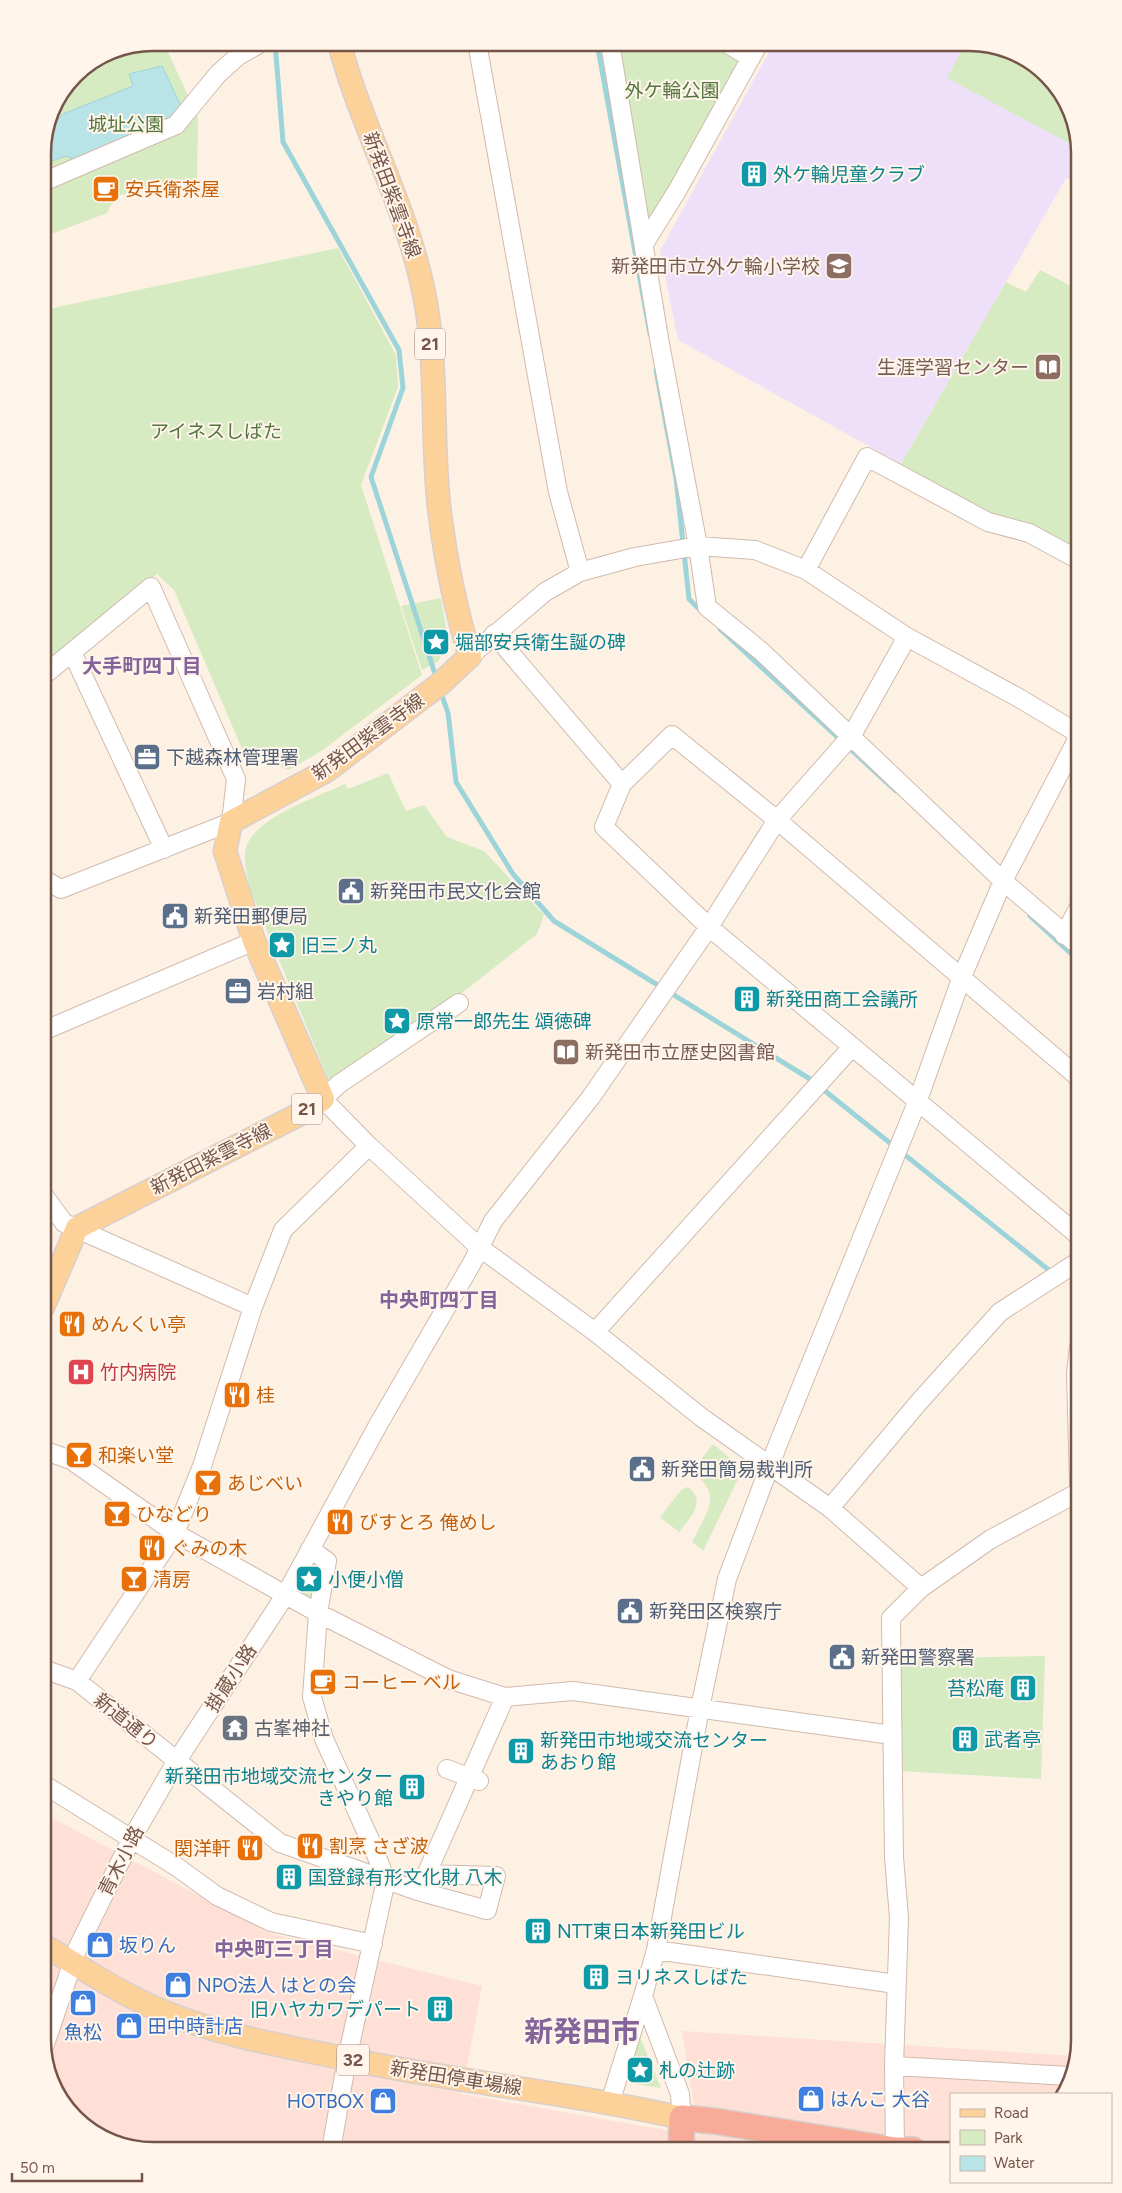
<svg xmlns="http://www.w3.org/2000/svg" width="1122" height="2193" font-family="Figtree,'Noto Sans JP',sans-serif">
<rect width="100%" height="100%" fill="#fdf1e4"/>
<path fill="#fee0d7" d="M43 1813 269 1933 482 1986 462 2094 699 2136 682 2031 1075 2056 1063 2094H951V2150H146L86 2128 51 2082 43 2040Z"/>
<path fill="#eee0f9" d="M774 43H976L1036 65 1071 111 1079 153V184L1066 178 901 464 678 340 660 251Z"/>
<path fill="#d6ebc2" d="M153 43H164L198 118 197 181 116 196 107 213 43 237V146L51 111 75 75 111 51Z
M617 43H750L654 215 648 217Z
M966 43H976L1036 65 1071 111 1078 148 947 78Z
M338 248 396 355 398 387 361 485 422 675 320 752 289 770 243 751 174 590 157 574 43 671V310Z
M1040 270 1079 290V552L993 518 901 464 1006 282 1026 292Z
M441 598 447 632 439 661 422 670 401 606Z
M388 773 406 811 424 805 447 837 484 851 544 915 537 934 457 997 329 1081 249 887C247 874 243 861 246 848 254 817 318 797 345 784L348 789Z
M713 1444 735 1462 738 1479 703 1551 692 1542C706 1513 725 1494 691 1472Z
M687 1487C708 1500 690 1518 679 1532L660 1517 681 1490Z
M312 1566 318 1575 312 1598 293 1593Z
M1045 1656 1041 1779 901 1771 897 1659Z
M640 2037 661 2088 630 2083 632 2061Z"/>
<path fill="#b8e4e7" stroke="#9dd4d9" d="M162 66 181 106 169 119 153 127 73 159 66 156 43 164V146L47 126 54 124 63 114 133 86 129 74Z"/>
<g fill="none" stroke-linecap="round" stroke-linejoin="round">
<path stroke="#9dd4d9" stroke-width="5" d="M275 43 283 142 399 350 403 388 371 477 437 680
M597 43 650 334
M656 370 676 478 689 599 703 613
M720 629 896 791
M440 690 448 713 456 782 513 874 554 921 810 1079 1050 1271
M1030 916 1079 961"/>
<g stroke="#d1baad" stroke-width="20">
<path id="minor" d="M477 43 558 492 580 572
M610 43 660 344 698 546 707 607 761 651 1003 881 1079 946
M726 43 751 58
M43 182 176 125 218 74 238 56 261 43
M644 244 677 191 759 43
M806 570 867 457 988 522 1029 533 1079 560
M494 634 622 784
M72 652 164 849
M470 656 545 592 580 572 635 557 698 546 755 550 806 570 907 637 1019 698 1079 734
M43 879 61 889 231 822 236 779 151 587 43 676
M1064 935 1079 907
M459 1003 339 1084 323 1099 369 1146 479 1247 595 1332 701 1417 830 1508 921 1588
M43 1031 254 941
M43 1194 64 1223 253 1307
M1079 1236 709 927 604 827 622 784 672 735 777 820 1079 1078
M595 1332 852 1047
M43 1450 71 1460 175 1533 318 1613 448 1679 505 1697 573 1691 892 1735
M1079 1483 1076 1373 1079 1347
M830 1508 919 1402 1000 1312 1079 1261
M310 1549 327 1561 318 1613 312 1697 324 1739 371 1842 386 1880 347 2059 331 2150
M43 1669 77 1681 280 1843 418 1891 487 1910 496 1876 426 1874
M77 1681 175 1533 202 1466 253 1307 283 1230 369 1146
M447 1769 479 1781
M43 1784 177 1867 217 1896 271 1922 373 1944
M422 1884 505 1697
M656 1950 896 1984
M44 2047 78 1947 132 1838 176 1762 286 1594 378 1425 472 1263 493 1221 591 1097 709 927 777 820 852 735 907 637
M894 2066 1069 2076
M610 2103 643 1996
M682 2118 680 2094 643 1996 656 1950 700 1708 727 1579 778 1444 918 1100 961 979 1003 881 1079 736
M895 2150 894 2066 899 1918 894 1857 891 1618 921 1588 991 1539 1079 1492"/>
</g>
<g stroke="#d9cfcc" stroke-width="25">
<path id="major" d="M43 1307 77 1228 302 1113 323 1099 254 941 225 851 231 822 326 771 440 684 470 656C456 611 446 562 440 515 431 446 438 374 426 304 410 212 363 132 339 43
M43 1945C85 1969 126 1998 172 2015 228 2037 289 2047 347 2059 458 2082 572 2093 682 2118"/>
</g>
<g stroke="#d9cfcc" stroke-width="28">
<path id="highway" d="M681 2150 682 2118 714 2121 895 2150H913"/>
</g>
<use href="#minor" stroke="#fff" stroke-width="18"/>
<use href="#major" stroke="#fdd19a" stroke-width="22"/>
<use href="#highway" stroke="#f9ab99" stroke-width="25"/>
</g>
<defs>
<g id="building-square" transform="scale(1.4375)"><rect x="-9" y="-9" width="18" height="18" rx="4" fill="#0f9aa8" stroke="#fff5eb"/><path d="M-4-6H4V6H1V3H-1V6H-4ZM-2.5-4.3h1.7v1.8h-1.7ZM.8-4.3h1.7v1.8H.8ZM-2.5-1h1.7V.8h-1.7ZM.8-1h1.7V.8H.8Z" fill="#fff"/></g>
<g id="cafe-square" transform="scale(1.4375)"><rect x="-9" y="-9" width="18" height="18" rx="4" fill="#e8710a" stroke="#fff5eb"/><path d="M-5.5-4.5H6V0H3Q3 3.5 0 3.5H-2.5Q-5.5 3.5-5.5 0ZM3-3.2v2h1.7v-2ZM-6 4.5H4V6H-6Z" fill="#fff"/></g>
<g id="school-square" transform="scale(1.4375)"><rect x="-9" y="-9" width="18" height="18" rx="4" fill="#8d6e63" stroke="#fff5eb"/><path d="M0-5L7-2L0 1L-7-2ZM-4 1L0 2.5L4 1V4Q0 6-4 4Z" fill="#fff"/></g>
<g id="library-square" transform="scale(1.4375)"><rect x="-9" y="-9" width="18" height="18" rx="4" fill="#8d6e63" stroke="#fff5eb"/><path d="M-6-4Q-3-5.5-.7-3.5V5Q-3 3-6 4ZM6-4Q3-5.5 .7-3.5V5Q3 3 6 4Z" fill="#fff"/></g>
<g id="sight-square" transform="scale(1.4375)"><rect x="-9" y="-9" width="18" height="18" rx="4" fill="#0f9aa8" stroke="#fff5eb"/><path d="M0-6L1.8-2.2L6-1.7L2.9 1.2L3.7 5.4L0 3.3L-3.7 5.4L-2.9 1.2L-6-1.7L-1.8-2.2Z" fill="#fff"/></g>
<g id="office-square" transform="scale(1.4375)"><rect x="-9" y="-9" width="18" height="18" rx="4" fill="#5c6f8a" stroke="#fff5eb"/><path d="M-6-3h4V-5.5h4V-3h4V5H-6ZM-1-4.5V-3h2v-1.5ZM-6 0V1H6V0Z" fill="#fff"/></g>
<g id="civic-square" transform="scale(1.4375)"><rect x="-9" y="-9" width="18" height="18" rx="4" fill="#5c6f8a" stroke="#fff5eb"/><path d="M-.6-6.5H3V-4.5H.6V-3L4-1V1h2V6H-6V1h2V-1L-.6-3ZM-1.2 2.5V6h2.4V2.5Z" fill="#fff"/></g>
<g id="restaurant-square" transform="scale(1.4375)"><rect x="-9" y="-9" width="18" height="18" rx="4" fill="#e8710a" stroke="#fff5eb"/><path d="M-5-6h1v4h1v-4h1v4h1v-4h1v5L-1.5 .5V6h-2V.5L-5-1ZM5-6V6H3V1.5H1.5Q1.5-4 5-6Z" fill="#fff"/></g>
<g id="hospital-square" transform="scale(1.4375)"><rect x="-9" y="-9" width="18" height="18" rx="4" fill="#e0444e" stroke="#fff5eb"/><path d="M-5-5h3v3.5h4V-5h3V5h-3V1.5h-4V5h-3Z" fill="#fff"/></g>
<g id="bar-square" transform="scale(1.4375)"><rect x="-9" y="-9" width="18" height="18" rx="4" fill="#e8710a" stroke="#fff5eb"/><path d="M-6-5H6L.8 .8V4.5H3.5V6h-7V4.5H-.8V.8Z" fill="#fff"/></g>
<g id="temple-square" transform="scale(1.4375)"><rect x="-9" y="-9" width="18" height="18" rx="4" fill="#6b7280" stroke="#fff5eb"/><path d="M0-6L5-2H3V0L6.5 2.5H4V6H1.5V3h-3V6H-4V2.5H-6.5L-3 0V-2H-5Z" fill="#fff"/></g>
<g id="shop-square" transform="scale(1.4375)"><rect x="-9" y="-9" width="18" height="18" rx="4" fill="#3f7fe0" stroke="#fff5eb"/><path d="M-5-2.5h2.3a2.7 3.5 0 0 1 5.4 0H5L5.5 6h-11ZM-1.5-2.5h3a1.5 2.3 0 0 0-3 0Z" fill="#fff"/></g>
</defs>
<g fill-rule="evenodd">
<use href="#building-square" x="754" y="174"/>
<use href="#cafe-square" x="106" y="189"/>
<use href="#school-square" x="839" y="266"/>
<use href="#library-square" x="1048" y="367"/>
<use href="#sight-square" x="436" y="642"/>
<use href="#office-square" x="147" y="757"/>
<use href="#civic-square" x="351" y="891"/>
<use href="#civic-square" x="175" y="916"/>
<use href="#sight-square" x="282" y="945"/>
<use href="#office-square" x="238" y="991"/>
<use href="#building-square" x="747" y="999"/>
<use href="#sight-square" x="397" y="1021"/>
<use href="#library-square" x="566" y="1052"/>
<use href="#restaurant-square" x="72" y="1324"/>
<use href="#hospital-square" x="81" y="1372"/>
<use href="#restaurant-square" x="237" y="1395"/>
<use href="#bar-square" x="79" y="1455"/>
<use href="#civic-square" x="642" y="1469"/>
<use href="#bar-square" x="208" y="1483"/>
<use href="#bar-square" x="117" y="1514"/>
<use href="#restaurant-square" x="340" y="1522"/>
<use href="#restaurant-square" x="152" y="1548"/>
<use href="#bar-square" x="134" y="1579"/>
<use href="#sight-square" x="309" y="1579"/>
<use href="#civic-square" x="630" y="1611"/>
<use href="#civic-square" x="842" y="1657"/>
<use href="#cafe-square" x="323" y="1682"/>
<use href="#building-square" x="1023" y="1688"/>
<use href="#temple-square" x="235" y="1728"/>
<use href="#building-square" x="965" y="1739"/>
<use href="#building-square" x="521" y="1751"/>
<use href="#building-square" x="412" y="1787"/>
<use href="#restaurant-square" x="310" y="1846"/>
<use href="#restaurant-square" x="250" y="1848"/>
<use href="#building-square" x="289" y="1877"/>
<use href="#building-square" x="538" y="1931"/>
<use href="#shop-square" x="100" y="1945"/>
<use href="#building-square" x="596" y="1977"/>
<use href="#shop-square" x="178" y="1985"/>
<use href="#shop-square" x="83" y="2003"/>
<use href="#building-square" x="440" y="2009"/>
<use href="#shop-square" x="129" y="2026"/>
<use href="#sight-square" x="640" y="2070"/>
<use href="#shop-square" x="811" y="2099"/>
<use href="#shop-square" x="383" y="2101"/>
</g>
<g text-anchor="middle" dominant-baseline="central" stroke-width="4" stroke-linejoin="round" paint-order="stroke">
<g fill="#fff5eb" stroke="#9f857a" stroke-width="1">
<rect x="415" y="328.5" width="30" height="31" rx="4"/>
<rect x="292" y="1093.5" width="30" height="31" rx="4"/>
<rect x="337" y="2044.5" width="32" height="31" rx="4"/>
</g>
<g font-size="18" font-weight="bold" fill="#765549">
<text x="430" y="344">21</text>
<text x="307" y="1109">21</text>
<text x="353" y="2060">32</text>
</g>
<g font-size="19" fill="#52763d" stroke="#fff5eb">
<text x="672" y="90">外ケ輪公園</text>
<text x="126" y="124">城址公園</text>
<text x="216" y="431">アイネスしばた</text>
</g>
<g font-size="19" fill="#0d838f" stroke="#fff5eb" text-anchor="start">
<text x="773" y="174">外ケ輪児童クラブ</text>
<text x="455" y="642">堀部安兵衛生誕の碑</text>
<text x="301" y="945">旧三ノ丸</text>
<text x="766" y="999">新発田商工会議所</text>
<text x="416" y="1021">原常一郎先生 頌徳碑</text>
<text x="328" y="1579">小便小僧</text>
<text x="1004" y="1688" text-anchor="end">苔松庵</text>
<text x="984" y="1739">武者亭</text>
<text x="540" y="1740">新発田市地域交流センター<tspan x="540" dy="22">あおり館</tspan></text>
<text x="393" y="1776" text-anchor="end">新発田市地域交流センター<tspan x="393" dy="22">きやり館</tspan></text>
<text x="308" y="1877">国登録有形文化財 八木</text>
<text x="557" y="1931">NTT東日本新発田ビル</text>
<text x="615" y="1977">ヨリネスしばた</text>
<text x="421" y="2009" text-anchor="end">旧ハヤカワデパート</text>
<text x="659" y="2070">札の辻跡</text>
</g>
<g font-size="19" fill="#c56008" stroke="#fff5eb" text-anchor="start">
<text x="125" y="189">安兵衛茶屋</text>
<text x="91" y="1324">めんくい亭</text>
<text x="256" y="1395">桂</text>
<text x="98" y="1455">和楽い堂</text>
<text x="227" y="1483">あじべい</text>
<text x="136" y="1514">ひなどり</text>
<text x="359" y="1522">びすとろ 俺めし</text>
<text x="171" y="1548">ぐみの木</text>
<text x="153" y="1579">清房</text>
<text x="342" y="1682">コーヒー ベル</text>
<text x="329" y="1846">割烹 さざ波</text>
<text x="231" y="1848" text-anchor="end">関洋軒</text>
</g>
<g font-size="19" fill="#765549" stroke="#fff5eb">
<text transform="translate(392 195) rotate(70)">新発田紫雲寺線</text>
<text transform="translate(368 737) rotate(-36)">新発田紫雲寺線</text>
<text transform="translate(211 1159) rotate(-27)">新発田紫雲寺線</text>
<text transform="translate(231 1678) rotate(-57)">掛蔵小路</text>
<text transform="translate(126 1721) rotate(39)">新道通り</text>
<text transform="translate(121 1861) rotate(-63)">青木小路</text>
<text transform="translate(456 2078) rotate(9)">新発田停車場線</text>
</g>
<g font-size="19" fill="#785e54" stroke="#fff5eb" text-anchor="end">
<text x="820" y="266">新発田市立外ケ輪小学校</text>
<text x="1029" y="367">生涯学習センター</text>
<text x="585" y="1052" text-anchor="start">新発田市立歴史図書館</text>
</g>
<g font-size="19" fill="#4e5e75" stroke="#fff5eb" text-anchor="start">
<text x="166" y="757">下越森林管理署</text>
<text x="370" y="891">新発田市民文化会館</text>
<text x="194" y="916">新発田郵便局</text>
<text x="257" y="991">岩村組</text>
<text x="661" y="1469">新発田簡易裁判所</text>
<text x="649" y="1611">新発田区検察庁</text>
<text x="861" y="1657">新発田警察署</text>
</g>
<g font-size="19" fill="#be3a42" stroke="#fff5eb" text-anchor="start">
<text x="100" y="1372">竹内病院</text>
</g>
<g font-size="19" fill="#5b616d" stroke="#fff5eb" text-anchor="start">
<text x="254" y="1728">古峯神社</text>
</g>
<g font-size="19" fill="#366cbe" stroke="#fff5eb" text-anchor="start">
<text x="119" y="1945">坂りん</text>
<text x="197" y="1985">NPO法人 はとの会</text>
<text x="148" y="2026">田中時計店</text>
<text x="83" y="2032" text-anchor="middle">魚松</text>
<text x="830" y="2099">はんこ 大谷</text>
<text x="364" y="2101" text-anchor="end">HOTBOX</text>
</g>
<g font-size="20" font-weight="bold" fill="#84649a" stroke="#fff5eb">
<text x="142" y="666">大手町四丁目</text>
<text x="439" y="1300">中央町四丁目</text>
<text x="274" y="1949">中央町三丁目</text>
</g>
<g font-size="29" font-weight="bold" fill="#84649a" stroke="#fff5eb">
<text x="582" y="2031">新発田市</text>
</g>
</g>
<path d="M0 0H1122V2193H0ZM153 51H969A102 102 0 0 1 1071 153V2040A102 102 0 0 1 969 2142H153A102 102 0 0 1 51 2040V153A102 102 0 0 1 153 51Z" fill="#fff5eb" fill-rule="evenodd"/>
<path fill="none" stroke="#765549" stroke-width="2.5" d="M153 51H969A102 102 0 0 1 1071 153V2040A102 102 0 0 1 969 2142H153A102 102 0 0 1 51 2040V153A102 102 0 0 1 153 51Z"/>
<rect x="950" y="2093" width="162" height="90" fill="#fff5eb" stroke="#c8b5aa"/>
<rect x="960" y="2109" width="25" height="8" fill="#fdd19a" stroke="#c8b5aa"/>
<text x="994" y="2118" font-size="15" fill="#765549">Road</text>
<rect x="960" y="2130" width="25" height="15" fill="#d6ebc2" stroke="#c8b5aa"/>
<text x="994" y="2143" font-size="15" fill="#765549">Park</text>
<rect x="960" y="2156" width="25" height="15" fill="#b8e4e7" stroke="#c8b5aa"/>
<text x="994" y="2168" font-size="15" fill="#765549">Water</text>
<path d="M12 2173v8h130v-8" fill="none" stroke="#765549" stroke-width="2.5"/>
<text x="20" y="2173" font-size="15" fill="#765549" stroke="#fff5eb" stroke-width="4" paint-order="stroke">50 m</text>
</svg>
